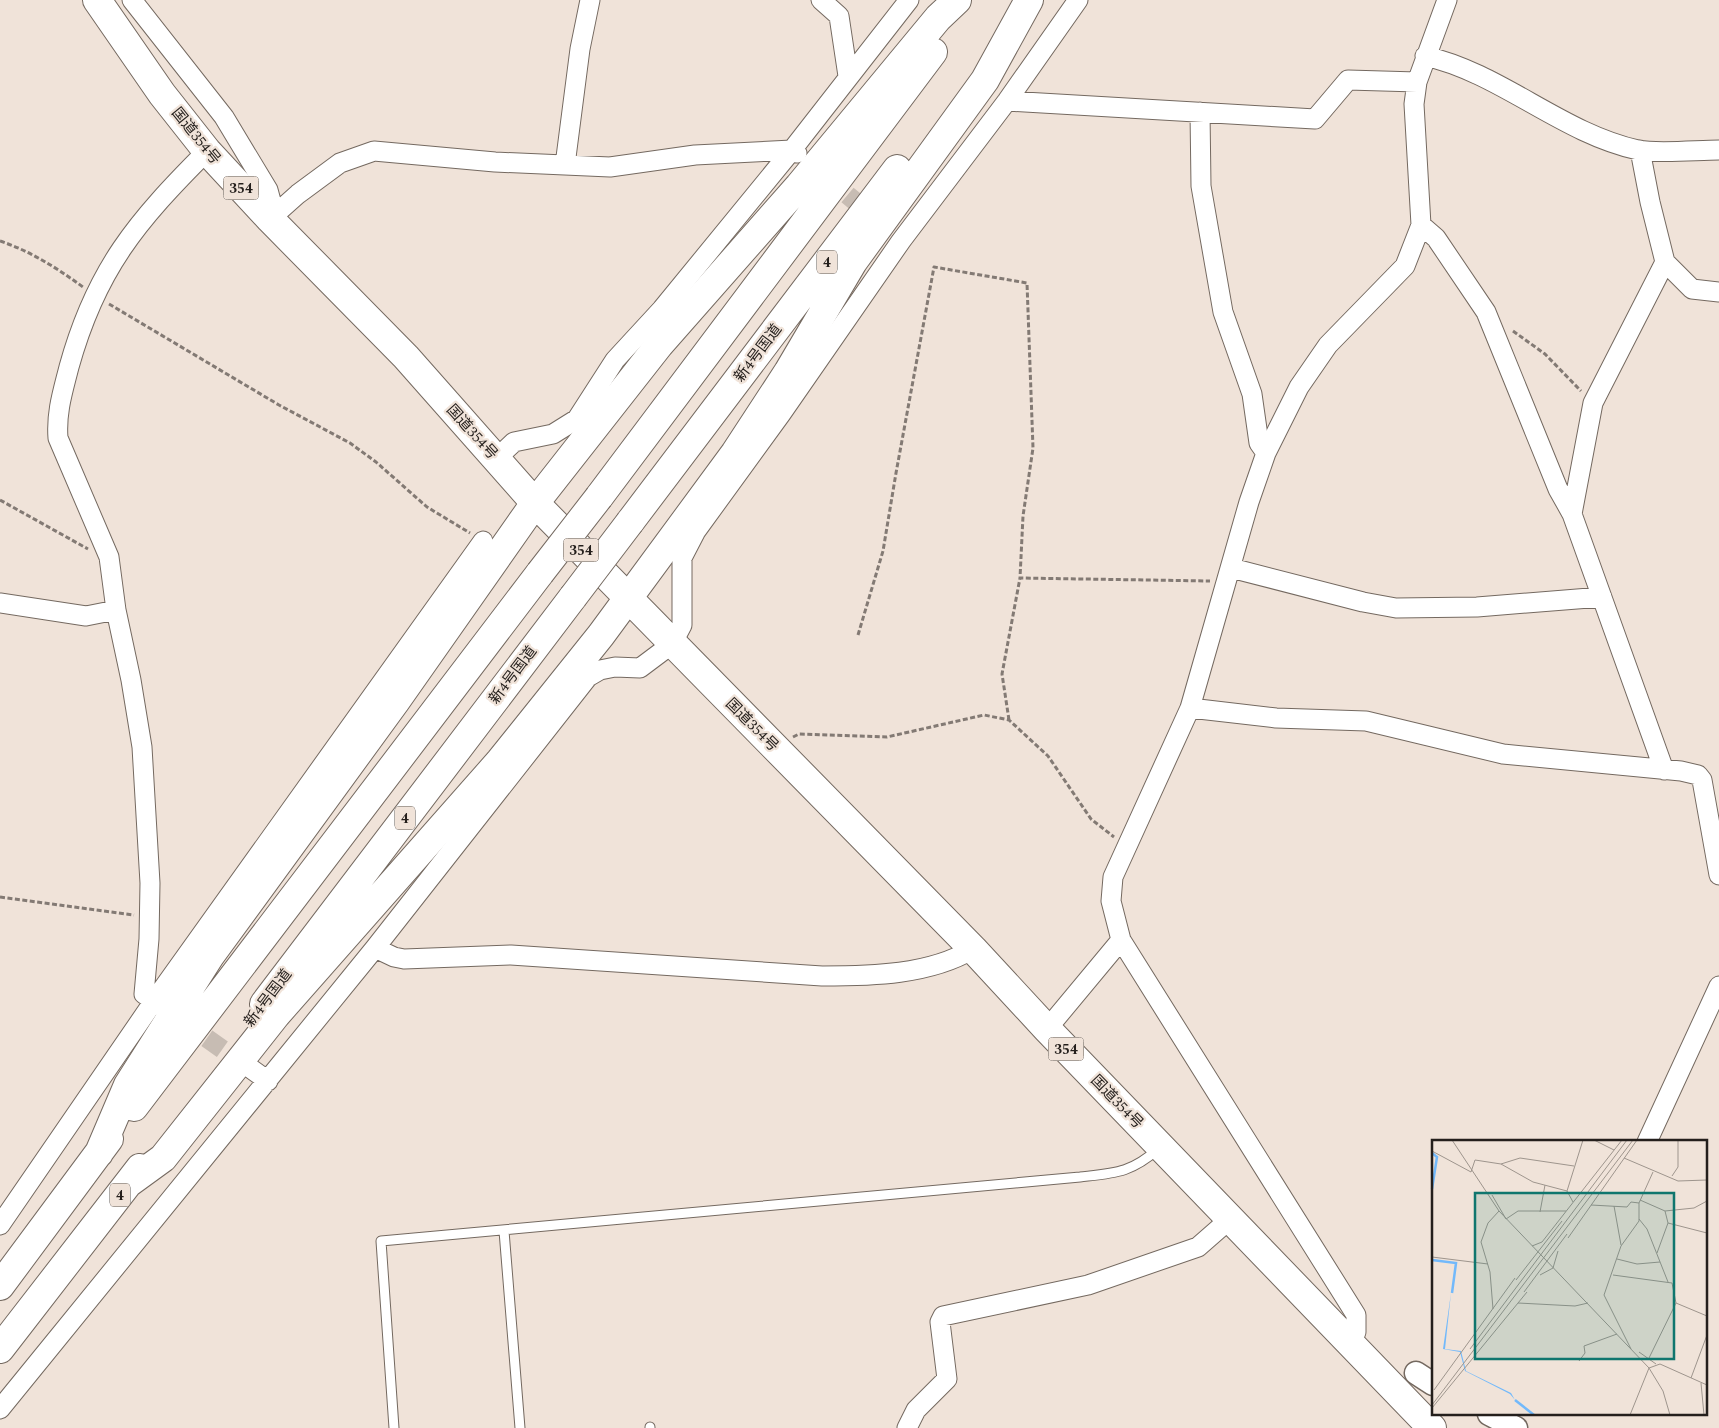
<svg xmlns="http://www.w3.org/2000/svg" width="1719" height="1428" font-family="Spectral,'Noto Sans JP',serif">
<rect width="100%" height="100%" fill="#f0e3d9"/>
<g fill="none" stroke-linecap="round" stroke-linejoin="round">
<path stroke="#c7bcb3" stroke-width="19" stroke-dasharray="19 9" stroke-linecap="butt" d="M826,177L874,217
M184,1022L249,1068"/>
<defs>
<path id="service" d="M504,1231L520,1428
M650,1427V1428
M394,1428L381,1241L1080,1177C1115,1173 1131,1173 1158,1149"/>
<path id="minor" d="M132,0L224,117L268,190L271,201L270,219
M821,0L839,16L848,76
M1425,56C1501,73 1561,133 1638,150C1658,154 1698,150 1719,150
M1007,101L1315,119L1348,80L1417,82
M1200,112L1201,186L1223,312L1252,394L1259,443L1266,453
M565,165L580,49L590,0
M270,219L298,194L340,163L374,151L495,162L610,167L695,155L792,150L797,153
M1421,225L1436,238L1486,312L1558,489L1572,514L1664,770
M1665,262L1692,289L1719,292
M496,459L514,442L553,434L577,419L615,360L662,309L792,150L909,0
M1572,514L1593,403L1665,262L1650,202L1640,150
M1231,568L1363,602L1396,608L1477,607L1602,597
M0,603L86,616L116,610
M1190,708L1276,718L1366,721L1503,754L1681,771L1698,775L1702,780L1719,875
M375,948L394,957L404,959L511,955L822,976C872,976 929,975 973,949
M162,1007L144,994L149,939L150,883L142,747L131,680L116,610L109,557L58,438C56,412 63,391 69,367C96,269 137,221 207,151
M1047,1029L1121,940
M250,1068L268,1081
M1647,1142L1719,986
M0,1225L154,1001L483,541
M1351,1343L1356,1332V1315L1121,940L1111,901L1113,877L1190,708L1249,502L1266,453L1299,387L1328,345L1405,266L1421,225L1414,104L1417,82L1447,0
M0,1409L375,948L588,677L600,670L615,667L640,668L672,644L682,625V558L696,531L781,414L901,241L1007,101L1078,0
M907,1428L916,1410L947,1379L940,1322L943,1316L1088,1285L1198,1247L1230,1219"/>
<path id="tertiary" d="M1416,1373L1433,1384
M1489,1414L1516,1428"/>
<path id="trunk" d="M97,0L162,94L207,151L270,219L406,357L535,503L973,949L1047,1029L1432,1428
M599,497L933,52
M630,522L897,169
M264,1004L573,597
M134,1107L540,573
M99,1153L128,1085L210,956L396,701L535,503L659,345L799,186L938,18L957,0
M130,1182L163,1158L276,1015L500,761L601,635L735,453L788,372L853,262L985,80L1029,0
M0,1286L109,1139
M0,1349L140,1168"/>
</defs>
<use href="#service" stroke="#746960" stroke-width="11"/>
<use href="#minor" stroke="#746960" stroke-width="21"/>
<use href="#tertiary" stroke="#746960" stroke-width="25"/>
<use href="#trunk" stroke="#746960" stroke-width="30"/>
<path stroke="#837a74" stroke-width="3" stroke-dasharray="5 2.5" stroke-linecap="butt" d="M0,241C30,251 57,268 83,287
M109,304L279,405L350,443L376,462L427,507L470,533
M1513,331L1545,354L1581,391
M0,500L88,549
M858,635L883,551L896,473L934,267L1027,283L1033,448L1023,516L1020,578
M1009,720L1002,674L1020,578L1210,581
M793,737L799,734L887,737L984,715L1009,720L1048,756L1091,819L1114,837
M0,897L134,915"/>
<use href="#service" stroke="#fff" stroke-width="9"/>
<use href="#minor" stroke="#fff" stroke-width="19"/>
<use href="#tertiary" stroke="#fff" stroke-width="22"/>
<use href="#trunk" stroke="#fff" stroke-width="28"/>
<defs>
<path id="trunk-bridge" d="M540,573L599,497
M573,597L630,522"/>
</defs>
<use href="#trunk-bridge" stroke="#746960" stroke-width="30" stroke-linecap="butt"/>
<use href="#trunk-bridge" stroke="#fff" stroke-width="28"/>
</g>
<g text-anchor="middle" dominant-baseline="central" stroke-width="4.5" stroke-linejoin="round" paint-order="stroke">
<g fill="#f0e3d9" stroke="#615a55" stroke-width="1">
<rect x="223.5" y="176.5" width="35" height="23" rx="4"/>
<rect x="817" y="250.5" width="20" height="23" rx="4"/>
<rect x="563.5" y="538.5" width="35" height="23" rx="4"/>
<rect x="395" y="806.5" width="20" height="23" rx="4"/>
<rect x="1048.5" y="1037.5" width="35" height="23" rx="4"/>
<rect x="110" y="1183.5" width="20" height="23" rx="4"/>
</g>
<g font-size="14" font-weight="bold" fill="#241f1c">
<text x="241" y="188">354</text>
<text x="827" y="262">4</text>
<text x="581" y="550">354</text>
<text x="405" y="818">4</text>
<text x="1066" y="1049">354</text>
<text x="120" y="1195">4</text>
</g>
<g font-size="15" fill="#241f1c" stroke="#f0e3d9">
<text transform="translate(196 136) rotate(51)">国道354号</text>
<text transform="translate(758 353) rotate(-53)">新4号国道</text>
<text transform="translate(472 432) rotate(48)">国道354号</text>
<text transform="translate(513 675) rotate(-53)">新4号国道</text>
<text transform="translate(752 725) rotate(45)">国道354号</text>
<text transform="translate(268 998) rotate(-53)">新4号国道</text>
<text transform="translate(1117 1102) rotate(46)">国道354号</text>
</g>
</g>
<g transform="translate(1432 1140)">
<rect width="275" height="275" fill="#f0e3d9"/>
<path d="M19,153L13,209L29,211L34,231L79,253L83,260L78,254L33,231L28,212L11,209Z" fill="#72b9fb"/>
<path fill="none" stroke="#72b9fb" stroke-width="2.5" d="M0,13L5,17L0,49M0,120L24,123L20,153M83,260L102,275"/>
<path fill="none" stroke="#9e958d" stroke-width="1" d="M20,0L67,71L217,228L228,224L275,245M162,0L182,10M0,11L39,32L43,20L69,24L101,42L135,51L141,62M192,18L246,41L275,40M69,24L88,18L142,26M240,36L246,27V0M135,51L151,0M60,55L74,79L86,71H134M208,60L233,71L262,68L275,61M159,65L195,67L199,62L207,63M182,66L189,105M108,72L113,45M207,79L215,89L236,142M236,83L275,93M136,98L205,0M100,106L110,102L190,0M225,113L236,83L233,71M0,117L56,124M185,119L205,124L228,122M108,135L121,128L126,111M181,135L240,143L244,163L217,218M84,140L130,81M92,152L135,94M86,163L143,166L156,163M244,163L275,176M61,169L58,132L49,102L56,83L67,71M38,209L195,0M199,209L172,155L189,106L207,81V63L221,32M207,212L224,224M147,221L153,213L152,206L185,194M217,228L231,251L238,275M259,238L275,195M269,243L272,275M2,250L83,138M0,265L201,0M0,268L95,152M198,275L217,228"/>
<path fill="#0f766e" fill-opacity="0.15" stroke="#0f766e" stroke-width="2.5" d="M43,53H242V219H43Z"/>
<rect width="275" height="275" fill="none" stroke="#241f1c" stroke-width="2.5"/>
</g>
</svg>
